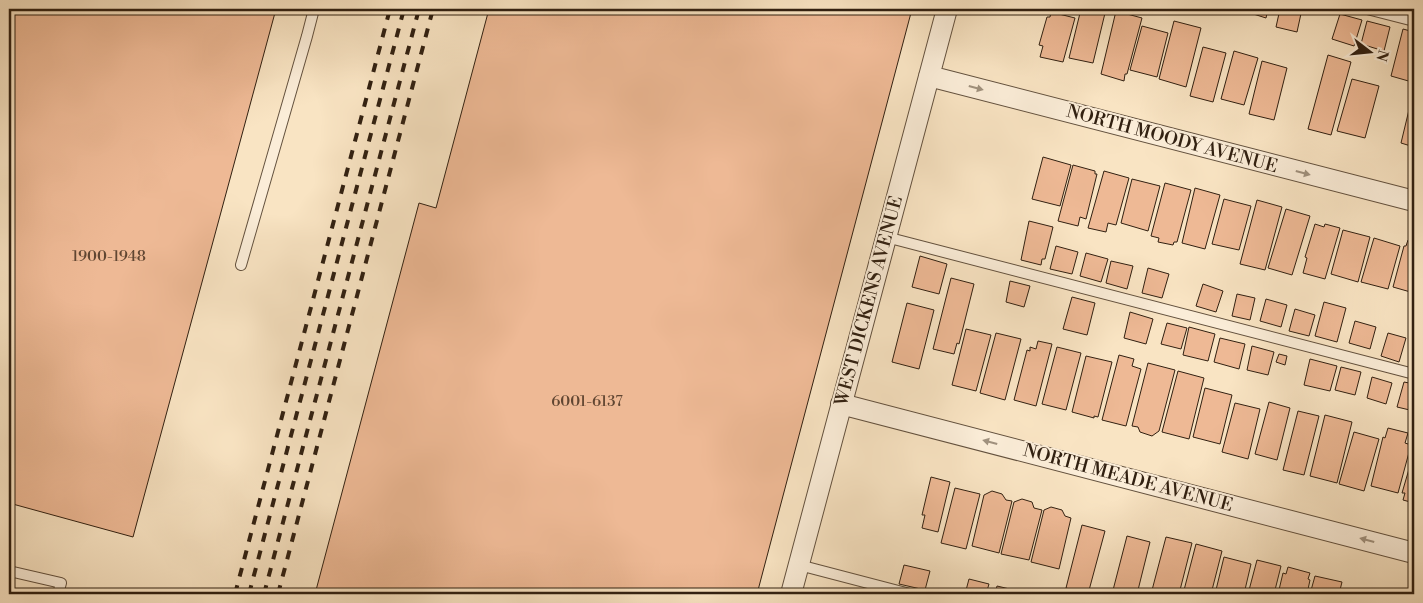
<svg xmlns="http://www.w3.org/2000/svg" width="1423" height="603" font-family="'Libre Bodoni',serif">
<rect width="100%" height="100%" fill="#f9e4c3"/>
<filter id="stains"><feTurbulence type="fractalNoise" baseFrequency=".004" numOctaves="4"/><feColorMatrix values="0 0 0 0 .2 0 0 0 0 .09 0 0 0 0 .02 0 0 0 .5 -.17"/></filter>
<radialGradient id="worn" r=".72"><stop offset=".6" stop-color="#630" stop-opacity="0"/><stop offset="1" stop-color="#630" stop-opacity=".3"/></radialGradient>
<path fill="#eeb995" stroke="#312011" d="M9,9H276L133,537L9,503Z
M489,9H912L757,594H315L419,203L436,208Z
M1081,9H1106L1093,63L1069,58Z
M1245,9H1268L1266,18L1244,11Z
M1280,9H1302L1297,32L1276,27Z
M1116,11L1142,18L1127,74H1125L1124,81L1101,74Z
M1051,12L1075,18L1063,62L1040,57L1043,46L1039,45L1047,17H1050Z
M1340,14L1362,20L1354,46L1332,39Z
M1174,21L1201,28L1186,87L1159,79Z
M1367,21L1390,27L1384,51L1361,44Z
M1142,26L1168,33L1157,77L1130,70Z
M1403,29L1414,32V72L1412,82L1391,76Z
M1203,47L1226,53L1213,102L1190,96Z
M1234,51L1258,58L1244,105L1221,99Z
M1328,55L1351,62L1331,135L1308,129Z
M1262,61L1287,68L1274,120L1249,114Z
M1352,79L1379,86L1365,138L1337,131Z
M1414,89V147L1401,143Z
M1043,157L1071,165L1060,206L1032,199Z
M1073,165L1095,171V174H1097L1086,219L1080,217L1078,226L1058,221Z
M1104,171L1129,178L1116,225L1108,223L1106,232L1088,228Z
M1132,179L1160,186L1148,231L1121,223Z
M1165,183L1191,190L1177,242H1174L1173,245L1158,242L1159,238L1151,236Z
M1195,188L1220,195L1205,249L1182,243Z
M1224,199L1251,206L1239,250L1212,244Z
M1257,200L1282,207L1265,270L1240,264Z
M1286,209L1310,216L1292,275L1268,268Z
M1029,221L1053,227L1045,259H1042L1041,265L1021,260Z
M1315,224L1324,227L1325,224L1340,228L1325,279L1303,273L1307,258L1305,257Z
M1343,230L1370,237L1358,282L1331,274Z
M1374,238L1400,246L1388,289L1361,282Z
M1408,240L1414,242V293L1393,287L1404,246H1406Z
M1056,246L1078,252L1072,274L1050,269Z
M1086,253L1108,259L1101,282L1080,276Z
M920,256L947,264L939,294L912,287Z
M1111,261L1133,266L1127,289L1106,283Z
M1148,268L1169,274L1162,298L1142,293Z
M951,278L974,284L959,344L957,343L954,354L933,349Z
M1010,281L1030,286L1024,307L1006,302Z
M1203,284L1223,291L1216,312L1196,306Z
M1237,294L1255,298L1250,320L1232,316Z
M1072,297L1095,303L1087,335L1063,329Z
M1266,299L1287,305L1281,327L1260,321Z
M1324,302L1346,308L1337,342L1315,336Z
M907,303L934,310L919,369L892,362Z
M1295,309L1315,315L1309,336L1289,331Z
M1130,312L1153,319L1146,344L1124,338Z
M1355,321L1376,327L1370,349L1349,343Z
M1167,323L1187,328L1181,349L1161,344Z
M1189,327L1215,334L1208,361L1183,355Z
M966,329L991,335L976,391L952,385Z
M996,333L1021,339L1005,400L980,393Z
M1388,333L1406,338L1399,362L1381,356Z
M1220,338L1245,344L1239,369L1214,362Z
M1038,341L1052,344L1036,406L1014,400L1027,350L1030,351V347L1036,349Z
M1252,346L1274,352L1268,375L1247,370Z
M1057,347L1081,353L1066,410L1042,404Z
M1279,354L1287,356L1285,365L1276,362Z
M1119,355L1134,359L1132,366L1141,369L1126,426L1102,420Z
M1086,356L1112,362L1098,417L1094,416V418L1072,412Z
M1310,359L1337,366L1330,391L1304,385Z
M1148,363L1175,370L1159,431L1152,436L1140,432L1138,427L1132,426Z
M1341,367L1361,372L1355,395L1335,390Z
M1178,371L1204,378L1189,439L1162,432Z
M1372,377L1392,383L1386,404L1367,398Z
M1404,382L1414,384V411L1397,407Z
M1205,388L1232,395L1220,444L1193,437Z
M1269,402L1290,408L1277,460L1255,454Z
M1235,403L1260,409L1248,459L1222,452Z
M1298,411L1319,416L1304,475L1283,470Z
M1325,415L1352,422L1337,483L1310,476Z
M1388,428L1408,433L1405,443L1411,445L1398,493L1371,486L1383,437L1385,438Z
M1354,432L1379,439L1364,491L1339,484Z
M1414,452V503L1403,500L1405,493H1402Z
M931,477L950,482L938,532L922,528L925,515H922Z
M955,488L980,494L966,549L941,543Z
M992,491L1002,494L1006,500L1012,501L999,553L972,546L984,495Z
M1022,499L1032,502L1034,508L1042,510L1029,560L1001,554L1014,502Z
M1051,507L1062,510L1065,516L1071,518L1059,569L1031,562L1044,510Z
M1082,525L1105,531L1088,594L1066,588Z
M1127,536L1150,542L1137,594H1112Z
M1166,537L1192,543L1179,594H1151Z
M1196,544L1222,551L1211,594H1183Z
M1224,557L1251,564L1244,594H1215Z
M1257,560L1281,566L1274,594H1248Z
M904,565L930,571L925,590L899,584Z
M1288,567L1310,573L1308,579L1310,580L1307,594H1278L1283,573L1286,574Z
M1315,576L1342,582L1339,594H1310Z
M969,579L989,584L986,594H965Z
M997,586L1018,591L1017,594H995Z
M1343,589L1365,594H1342Z"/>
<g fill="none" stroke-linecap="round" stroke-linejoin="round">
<defs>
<path id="lane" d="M1367,9L1414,21
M886,237L1414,374
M241,265L307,36L314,9
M799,565L910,594
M9,571L61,583L58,594"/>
<path id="street" d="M929,76L1414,201
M841,404L1414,553
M791,594L947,9"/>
</defs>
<use href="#lane" stroke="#63513e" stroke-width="12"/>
<use href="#street" stroke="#63513e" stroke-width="22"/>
<use href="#lane" stroke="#fbedd8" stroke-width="10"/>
<use href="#street" stroke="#fbedd8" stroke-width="20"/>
<path stroke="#312011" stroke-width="4" stroke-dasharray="9 9" stroke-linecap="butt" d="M235,594L390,9
M249,594L404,9
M264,594L419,9
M278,594L433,9"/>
</g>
<defs><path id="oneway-solid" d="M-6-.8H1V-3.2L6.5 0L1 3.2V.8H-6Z" transform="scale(1.25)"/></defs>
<g fill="#a0917e">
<use href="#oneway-solid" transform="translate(976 88) rotate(15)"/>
<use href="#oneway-solid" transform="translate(1303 173) rotate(15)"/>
<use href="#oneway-solid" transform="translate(990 442) rotate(-165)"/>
<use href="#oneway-solid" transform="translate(1367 540) rotate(-165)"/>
</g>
<g text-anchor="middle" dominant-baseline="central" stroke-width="4" stroke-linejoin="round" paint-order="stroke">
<g font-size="15" fill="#604632">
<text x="109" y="256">1900-1948</text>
<text x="587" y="401">6001-6137</text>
</g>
<g font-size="18" fill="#312011" stroke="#fbedd8">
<text transform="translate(1172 139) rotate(15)">NORTH MOODY AVENUE</text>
<text transform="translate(869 301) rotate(-75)">WEST DICKENS AVENUE</text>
<text transform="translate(1128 478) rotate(15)">NORTH MEADE AVENUE</text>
</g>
</g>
<rect width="1423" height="603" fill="none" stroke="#f9e4c3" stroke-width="30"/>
<rect x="10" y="10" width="1403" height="583" fill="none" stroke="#312011" stroke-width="2.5"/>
<rect x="15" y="15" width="1393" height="573" fill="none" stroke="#312011"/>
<g transform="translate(1370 52) rotate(106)" stroke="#fbedd8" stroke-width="4" paint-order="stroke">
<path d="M0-4L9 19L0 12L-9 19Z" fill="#312011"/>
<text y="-8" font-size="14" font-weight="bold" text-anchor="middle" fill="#312011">N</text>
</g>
<rect width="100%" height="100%" filter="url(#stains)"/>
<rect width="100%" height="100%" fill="url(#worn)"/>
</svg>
